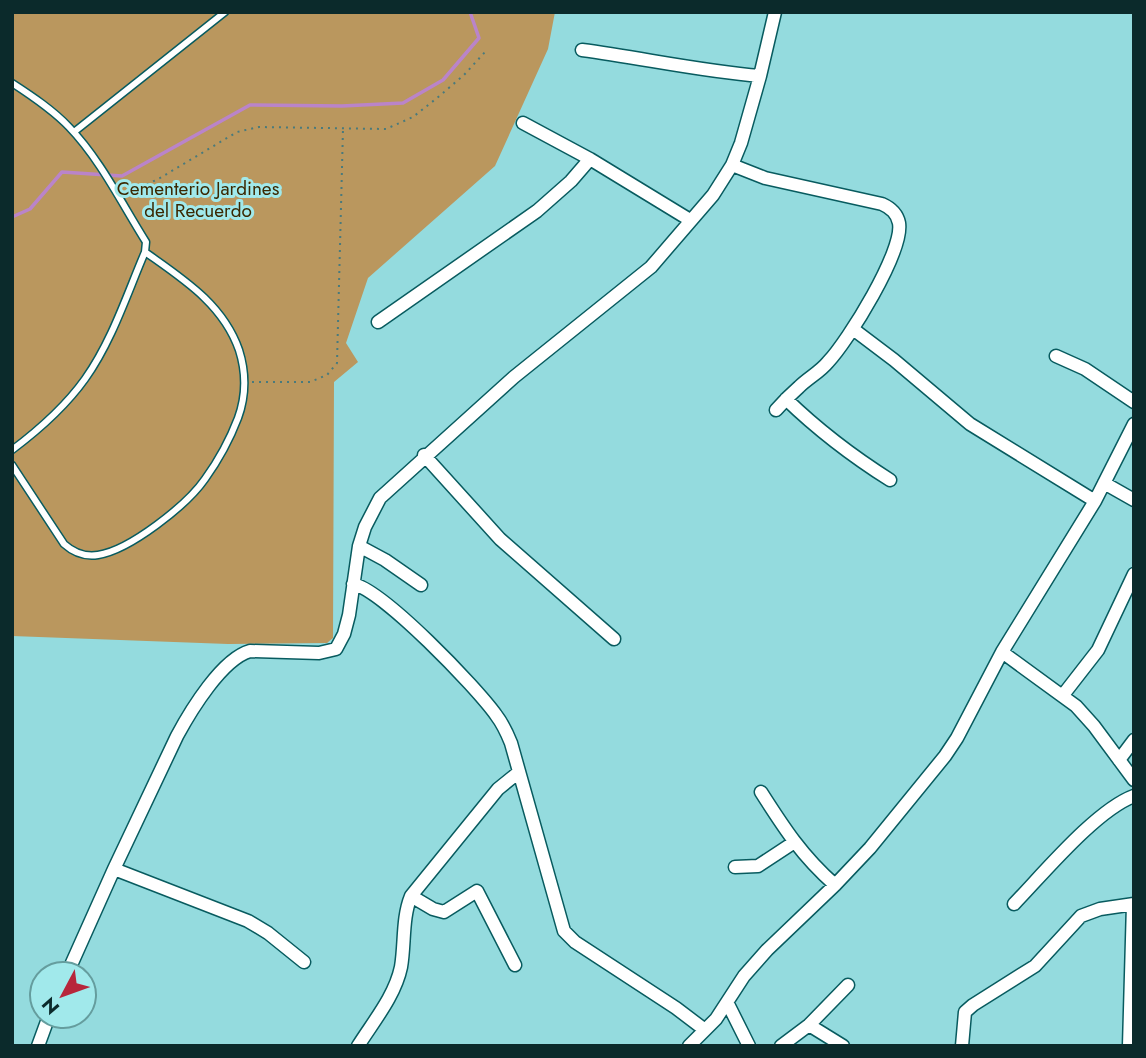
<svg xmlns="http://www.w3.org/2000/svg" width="1146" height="1058" font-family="Jost,sans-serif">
<rect width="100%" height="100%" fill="#94dbde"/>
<path fill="#ba975e" d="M12,12H555L548,49L495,166L368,278L346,343L358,362L334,382L333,638L327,643L228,644L12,636Z"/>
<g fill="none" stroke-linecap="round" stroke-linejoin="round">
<path stroke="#ba84c9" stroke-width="3.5" d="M12,217L30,209L62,172L122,176L250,105L342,106L403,103L443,80L479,38L470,12"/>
<defs>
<path id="service" d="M12,83C32,96 53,110 69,127C100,159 122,204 146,242L145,252C127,294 112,341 85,379C65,407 40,429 12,450
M74,132L225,12
M12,465L64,544C74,553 85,557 98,555C130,550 187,505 205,479C218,461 230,439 238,418C246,396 246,372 239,350C223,304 183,279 145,252"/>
<path id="minor" d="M582,50C642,58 700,71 760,76
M523,123L590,159L690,220
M732,165L765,178L882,204C891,208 897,213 899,223C904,251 848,341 828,362C820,372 808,378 799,387C791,394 783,402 776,410
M378,322L537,211L571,181L590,159
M853,329L894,360L970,424L1095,501
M1056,356L1085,369L1134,402
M786,399C818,430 852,456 890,480
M424,455L500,539L614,639
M1104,483L1134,500
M359,546L385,560L421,585
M353,584C383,590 476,687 496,715C503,724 507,733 511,743L564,931L575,942L676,1008L705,1030
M1002,652L1076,706L1094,726L1134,780
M1063,695L1098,650L1134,574
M1119,760L1134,740
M761,792C784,828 802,856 835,885
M735,867L758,866L793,843
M114,869L248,921L268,933L304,962
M411,896L433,909L444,912L477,891L515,965
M1014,904C1043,874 1096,810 1134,796
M67,974L114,869L177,736C191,710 222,659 250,651L319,653L336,649L344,634L349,615L359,546L365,527L380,498L514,377L651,267L713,195L732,165L741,143L760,76L775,12
M728,1004L749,1046
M809,1025L843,1046
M38,1046L49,1016
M358,1046C373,1022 395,996 401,967C405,944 402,918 411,896L498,789L519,772
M689,1046L716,1019L744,976L767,950L835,885L870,848L945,756L957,738L1002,652L1095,501L1134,424
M781,1046L809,1025L848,985
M962,1046L965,1012L973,1005L1035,966L1081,916L1100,909L1134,904
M1129,1046L1133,904"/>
</defs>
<use href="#service" stroke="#085b5f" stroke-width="9"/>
<use href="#minor" stroke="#085b5f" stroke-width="15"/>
<path stroke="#497a7c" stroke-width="2" stroke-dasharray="2 5" stroke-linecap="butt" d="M128,194L160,178L237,132L259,127L386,129L413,117L437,98L464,75L485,52
M252,382H310L327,375L337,363L343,129"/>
<use href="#service" stroke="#fff" stroke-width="6"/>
<use href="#minor" stroke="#fff" stroke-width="12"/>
</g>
<g text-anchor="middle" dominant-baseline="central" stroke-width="6" stroke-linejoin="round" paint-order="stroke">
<g font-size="19" fill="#3b2802" stroke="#a1e9eb">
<text x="198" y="188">Cementerio Jardines<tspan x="198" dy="22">del Recuerdo</tspan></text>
</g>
</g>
<rect width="1146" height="1058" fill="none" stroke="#0b2a2b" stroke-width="28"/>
<g transform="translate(63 995) rotate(229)"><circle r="33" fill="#a1e9eb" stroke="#659d9e" stroke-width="2"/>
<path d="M0-5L12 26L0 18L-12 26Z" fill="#b7263b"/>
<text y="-10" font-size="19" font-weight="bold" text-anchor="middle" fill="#0b2a2b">N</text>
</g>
</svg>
